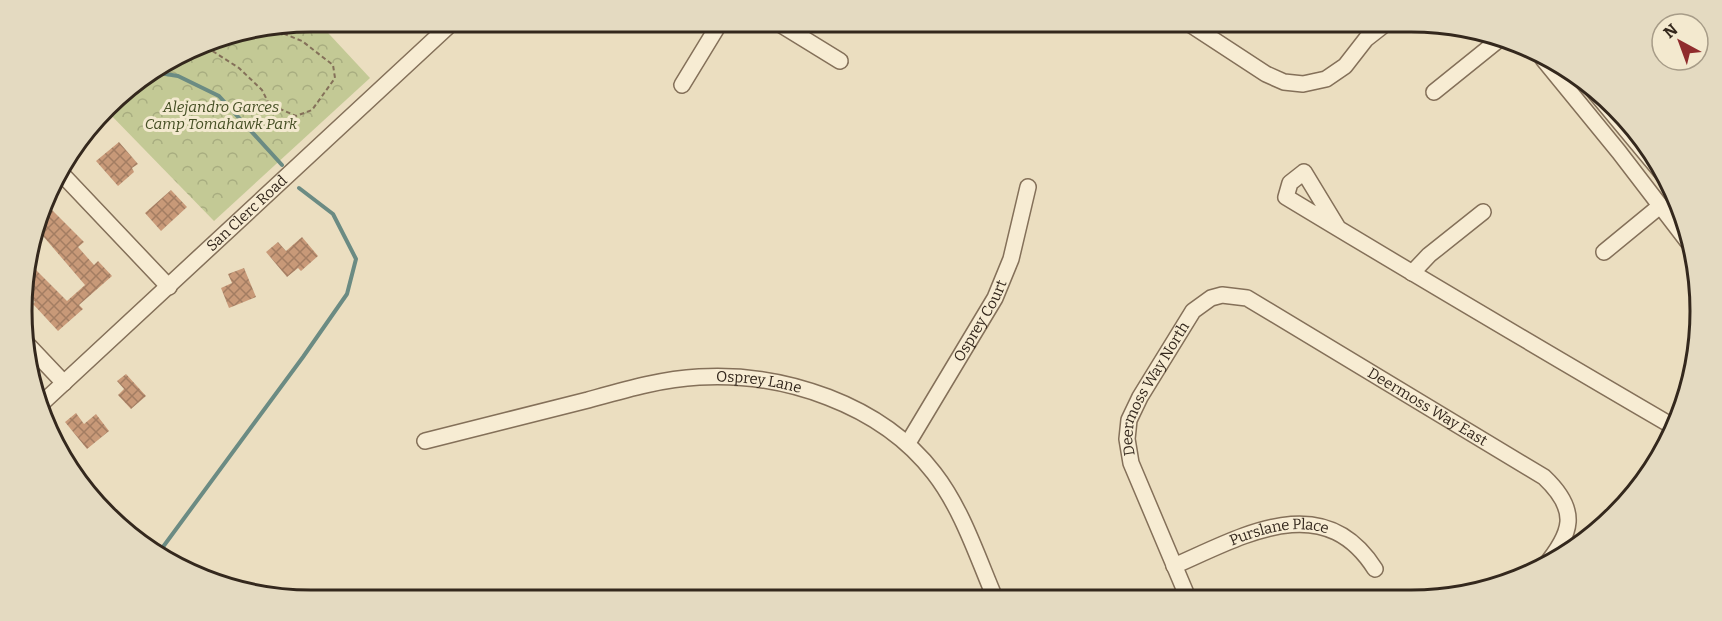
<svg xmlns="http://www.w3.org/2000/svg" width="1722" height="621" font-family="Bitter,serif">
<defs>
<pattern id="park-crowns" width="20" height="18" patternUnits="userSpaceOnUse" patternTransform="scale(1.5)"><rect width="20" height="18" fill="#c3c995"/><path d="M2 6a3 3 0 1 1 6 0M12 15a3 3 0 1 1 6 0" fill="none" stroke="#a8ad80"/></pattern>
<pattern id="building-cross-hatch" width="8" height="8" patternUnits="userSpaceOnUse" patternTransform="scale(1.5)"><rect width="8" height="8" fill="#c89978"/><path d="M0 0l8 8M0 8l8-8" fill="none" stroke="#a37d62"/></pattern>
</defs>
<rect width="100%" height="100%" fill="#ebdec0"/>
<path fill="url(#park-crowns)" d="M311,21H317L370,78L214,221L106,110L119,93L200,43Z"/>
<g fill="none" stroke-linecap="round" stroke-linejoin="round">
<path stroke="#6b8b83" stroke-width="4" d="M153,72L178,76L219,96L282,165
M157,555L303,357L347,294L356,259L333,214L299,188"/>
</g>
<path fill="url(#building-cross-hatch)" d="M119,142L138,164L132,168L134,172L118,186L96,161Z
M171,190L187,207L161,231L145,213Z
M45,203L84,242L78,247L94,265L98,261L112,276L79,305L83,309L58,331L33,304L35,302L25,290L23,273L27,261L67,301L85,285L37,229Z
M302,237L318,256L301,271L298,268L287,277L266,252L278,242L286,251Z
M244,268L256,297L229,308L221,288L232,283L228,274Z
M126,374L146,396L131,409L118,395L124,389L117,381Z
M76,413L84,424L96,414L109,431L87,449L65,422Z"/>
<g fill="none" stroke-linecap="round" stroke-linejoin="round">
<defs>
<g id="minor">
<path d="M775,21L840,61"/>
<path d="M1185,21L1266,74L1284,82L1303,84L1326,79L1345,66L1366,39L1389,21"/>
<path d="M1543,59L1619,152L1688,242"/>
<path d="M1583,78L1667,179"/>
<path d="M682,85L721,21"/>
<path d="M1434,92L1501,38"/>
<path d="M59,171L169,287"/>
<path d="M1338,228L1304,172L1290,183L1286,197C1415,275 1544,351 1674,427"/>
<path d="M1604,252L1660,206"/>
<path d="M1412,273L1429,255L1483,212"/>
<path d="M28,345L64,383"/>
<path id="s1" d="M40,405L454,21"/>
<path id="s2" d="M425,441C479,427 534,414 588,400C624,390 661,379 699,377C783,372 881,404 934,473C962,509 977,556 995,598"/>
<path id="s3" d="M908,443L995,298L1011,259L1028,187"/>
<path id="s4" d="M1174,566C1241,537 1323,487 1375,569"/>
<path id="s5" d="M1188,598L1131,463L1127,439L1129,420L1140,397L1193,311L1211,298L1222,295L1247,298L1544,477C1580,511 1572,533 1544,567"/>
</g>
</defs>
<use href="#minor" stroke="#847059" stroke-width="18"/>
<path stroke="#847059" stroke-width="2" stroke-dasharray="4.5 3" stroke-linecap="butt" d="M200,43L239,68L262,90L269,104L296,116L312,110L335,78L333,65L302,41L282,33L277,28"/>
<use href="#minor" stroke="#f7ecd3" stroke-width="15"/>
</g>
<g text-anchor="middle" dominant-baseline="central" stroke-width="6" stroke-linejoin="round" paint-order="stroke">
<g font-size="15" font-style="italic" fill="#454f24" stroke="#f3e9cf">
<text x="221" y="107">Alejandro Garces<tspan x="221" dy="17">Camp Tomahawk Park</tspan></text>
</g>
<g font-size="15" fill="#34281d" stroke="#f3e9cf">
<text stroke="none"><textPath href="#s1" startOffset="282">San Clerc Road</textPath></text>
<text stroke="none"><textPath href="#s3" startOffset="142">Osprey Court</textPath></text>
<text stroke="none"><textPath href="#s2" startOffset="342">Osprey Lane</textPath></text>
<text stroke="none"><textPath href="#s5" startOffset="228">Deermoss Way North</textPath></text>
<text stroke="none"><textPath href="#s5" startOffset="586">Deermoss Way East</textPath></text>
<text stroke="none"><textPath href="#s4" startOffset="112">Purslane Place</textPath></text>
</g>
</g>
<path d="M0 0H1722V621H0ZM311 32H1411A279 279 0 0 1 1690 311V311A279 279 0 0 1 1411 590H311A279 279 0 0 1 32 311V311A279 279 0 0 1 311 32Z" fill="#e4dac1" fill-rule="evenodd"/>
<path fill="none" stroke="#34281d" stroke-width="3" d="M311 32H1411A279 279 0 0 1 1690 311V311A279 279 0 0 1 1411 590H311A279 279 0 0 1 32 311V311A279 279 0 0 1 311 32Z"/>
<g transform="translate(1680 42) rotate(319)"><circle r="28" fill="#f3e9cf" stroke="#a79c88" stroke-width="1.5"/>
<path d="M0-4.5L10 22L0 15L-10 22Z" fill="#902c2d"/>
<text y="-9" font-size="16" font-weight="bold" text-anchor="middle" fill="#34281d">N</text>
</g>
</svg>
